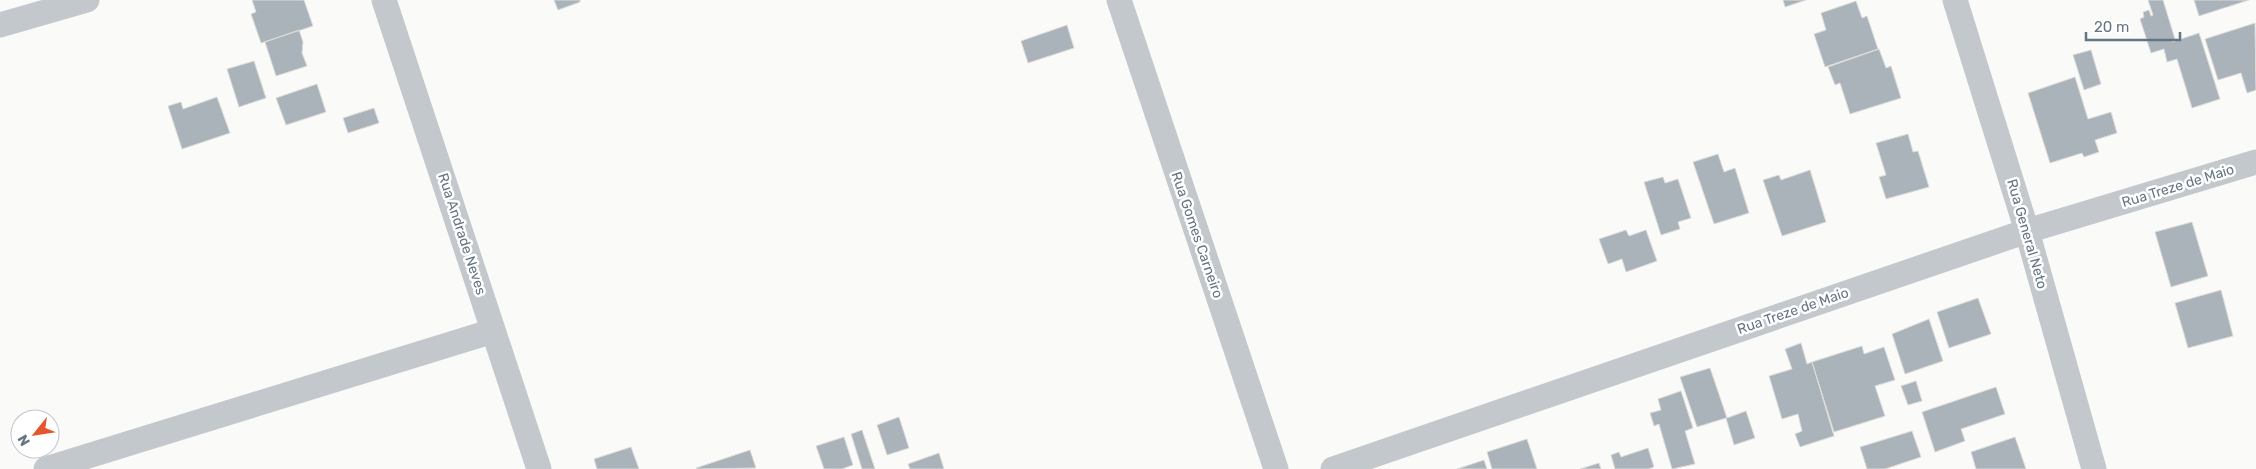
<svg xmlns="http://www.w3.org/2000/svg" width="2256" height="469" font-family="Rubik,sans-serif">
<rect width="100%" height="100%" fill="#fafaf8"/>
<path fill="#aab3b9" stroke="#dcdcda" d="M252,0H304L313,26L261,43L251,14L256,12Z
M554,0H580V2L558,10Z
M1783,0H1806L1785,7Z
M2148,0H2163L2175,39L2172,42L2199,33L2220,99L2192,108L2177,59L2167,62L2164,49L2151,53L2140,19L2144,17L2143,12L2149,10L2151,16L2153,15Z
M2194,0H2249L2199,16Z
M1856,1L1862,18L1867,16L1878,49L1825,67L1814,34L1826,30L1821,13Z
M2255,23L2256,90L2247,93L2241,73L2218,80L2205,39Z
M1067,25L1074,48L1028,63L1021,41Z
M299,30L303,42L302,53L307,66L276,76L265,42Z
M1879,49L1886,68L1891,66L1901,98L1850,114L1840,83L1835,85L1828,67Z
M2091,50L2101,84L2084,90L2073,55Z
M254,61L266,98L239,107L227,69Z
M2075,77L2088,119L2111,112L2117,133L2095,140L2099,152L2084,157L2082,153L2050,163L2028,93Z
M317,84L326,112L286,125L276,98Z
M217,97L230,133L182,149L168,106L181,102L183,109Z
M374,108L379,123L348,133L343,118Z
M1908,134L1913,152L1918,151L1929,187L1886,199L1879,177L1886,175L1876,143Z
M1718,154L1724,172L1735,168L1749,213L1714,224L1693,162Z
M1810,170L1826,222L1782,236L1763,180L1779,175L1781,180Z
M1663,177L1665,183L1678,179L1691,218L1678,222L1680,229L1661,235L1644,182Z
M2192,222L2208,276L2171,287L2155,232Z
M1626,230L1629,236L1646,230L1657,261L1626,272L1622,259L1608,264L1599,239Z
M2221,290L2233,336L2188,348L2175,303Z
M1978,298L1991,334L1949,348L1937,312Z
M1929,319L1943,361L1905,374L1892,334Z
M1801,343L1807,364L1812,362L1834,436L1800,447L1795,434L1802,431L1798,414L1782,419L1769,376L1792,369L1785,349Z
M1862,346L1864,354L1884,347L1895,380L1875,386L1885,416L1834,432L1812,362Z
M1710,368L1727,418L1746,411L1755,438L1734,445L1726,418L1697,427L1680,377Z
M1916,381L1922,401L1908,405L1901,386Z
M1996,387L2005,414L1961,429L1965,441L1935,452L1922,412Z
M1681,391L1693,428L1685,431L1695,464L1672,469L1659,424L1654,426L1650,413L1661,410L1658,399Z
M899,417L909,448L887,455L877,425Z
M862,430L875,469H862L851,434Z
M1912,431L1921,457L1885,469H1867L1860,447Z
M844,437L853,465L842,469H824L816,446Z
M2015,437L2026,469H1976L1971,452Z
M1527,439L1537,469H1492L1487,452Z
M631,447L639,469H597L594,459Z
M1648,448L1654,467L1648,469H1615L1611,455L1619,452L1621,457Z
M750,450L756,468L697,469L696,468Z
M939,453L944,469H910L908,464Z
M1484,460L1487,469H1457Z
M1599,463L1601,469H1580Z"/>
<g fill="none" stroke-linecap="round" stroke-linejoin="round">
<path stroke="#c3c8cc" stroke-width="25" d="M384,0L539,469
M1119,0L1276,469
M1955,0L2027,231L2094,469
M0,25L87,0
M46,469L493,331
M1333,469L2027,231L2256,162"/>
</g>
<g text-anchor="middle" dominant-baseline="central" stroke-width="5" stroke-linejoin="round" paint-order="stroke">
<g font-size="14" fill="#657683" stroke="#fff">
<text transform="translate(2178 186) rotate(-17)">Rua Treze de Maio</text>
<text transform="translate(462 234) rotate(72)">Rua Andrade Neves</text>
<text transform="translate(2027 234) rotate(74)">Rua General Neto</text>
<text transform="translate(1197 235) rotate(71)">Rua Gomes Carneiro</text>
<text transform="translate(1793 311) rotate(-19)">Rua Treze de Maio</text>
</g>
</g>
<g transform="translate(35 434) rotate(240)"><circle r="24" fill="#ffffff" stroke="#c1c8cd"/>
<path d="M0-4L9 19L0 12L-9 19Z" fill="#e4572e"/>
<text y="-8" font-size="14" font-weight="bold" text-anchor="middle" fill="#657683">N</text>
</g>
<path d="M2086 32v8h94v-8" fill="none" stroke="#657683" stroke-width="2.5"/>
<text x="2094" y="32" font-size="15" fill="#657683" stroke="#ffffff" stroke-width="4" paint-order="stroke">20 m</text>
</svg>
